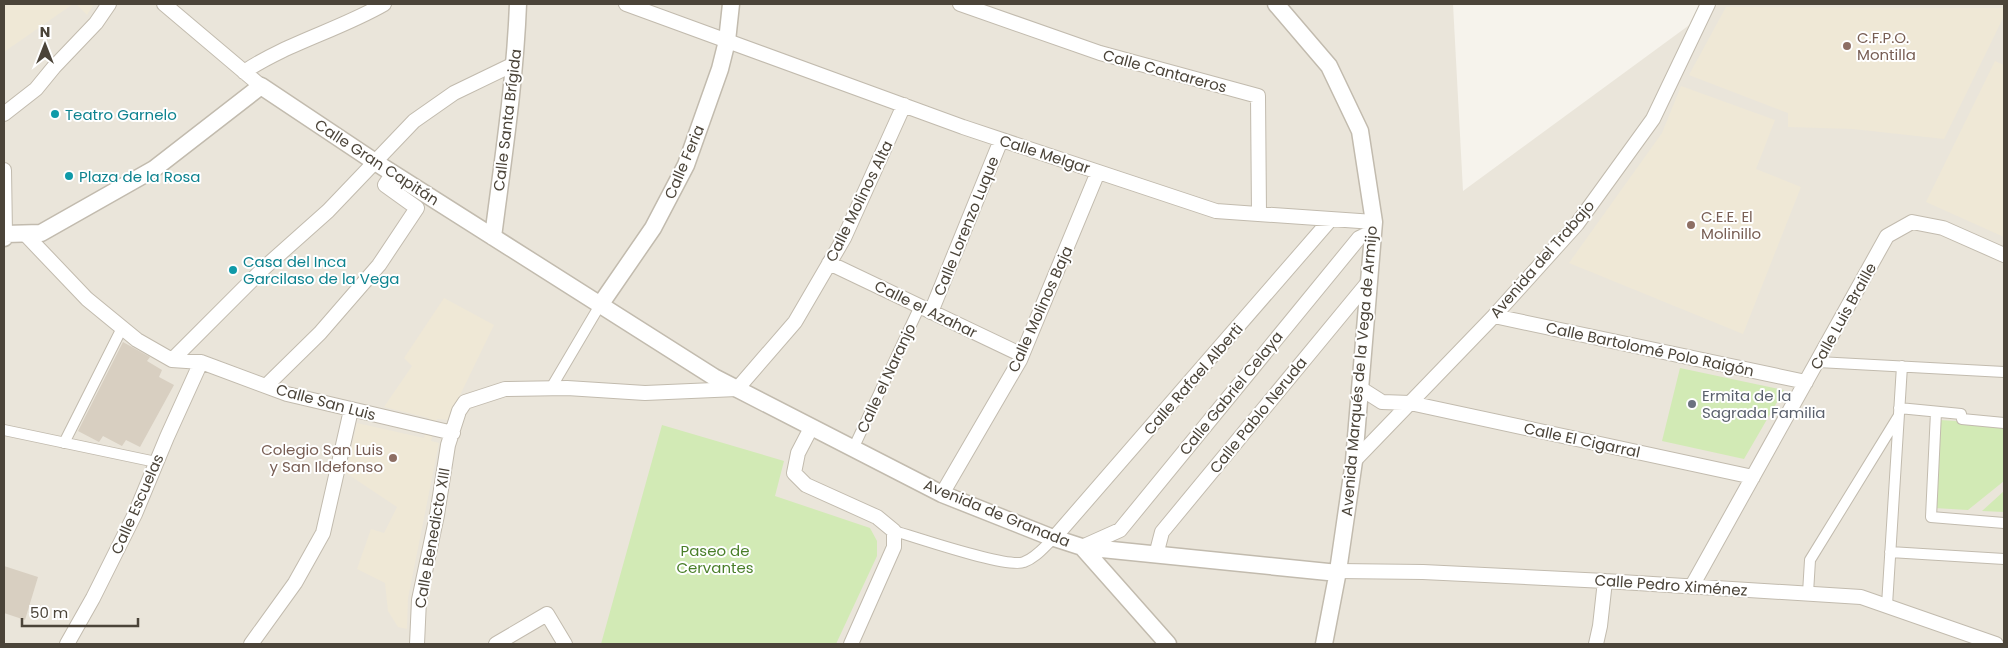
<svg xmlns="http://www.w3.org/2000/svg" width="2008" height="648" font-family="Poppins,sans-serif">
<rect width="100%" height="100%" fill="#f6f3ec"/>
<path fill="#eae5da" d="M4,4H1453L1463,191L1718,4H2004V644H4Z"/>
<path fill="#efe8d6" d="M4,4H73L4,52Z
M76,4H94L87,15Z
M1726,7L2004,8V16L1944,139L1853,129L1788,127V113L1689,75Z
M1995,61L2004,65V237L1926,202Z
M1681,86L1775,120L1756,169L1801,187L1743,334L1569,263L1662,133Z
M444,298L494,325L448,420L437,419L431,441L439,443L408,598L407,629L398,627L388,611L385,583L357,569L371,529L384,533L397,507L346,473L357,423L424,438L429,418L384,407L412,366L404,358Z"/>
<path fill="#d2eab5" d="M1680,368L1784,390L1744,459L1662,441Z
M1940,420L2004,424V481L1968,510L1934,508Z
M662,425L784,461L775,496L870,528L877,541V556L836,644H601Z
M2004,491V512L1982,511Z"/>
<path fill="#d8cfc1" d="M123,342L150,357L147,361L162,370L159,377L174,385L140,447L126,440L122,446L103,436L99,442L78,431Z
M4,566L38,577L25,620L4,613Z"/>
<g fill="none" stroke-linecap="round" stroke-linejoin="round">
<defs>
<path id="pedestrian" d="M1818,362L2004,372
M551,388L600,305
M1899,408L1961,414L1962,419L2004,423
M1936,412L1931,517L2004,523
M4,430L156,462
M64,443L122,328
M853,449L920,306
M894,531C916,537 1007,569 1024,562C1036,558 1045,546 1054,538
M1890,552L2004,559
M1808,593L1810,560L1898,417
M1887,605L1902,366"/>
<path id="minor" d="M164,4L261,86
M626,4L963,127L1216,211L1374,222
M960,4L1100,53L1258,96L1259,214
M244,72C287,43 339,30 384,4
M4,114L36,89L54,67L96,23L109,4
M4,170L5,234
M25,234L87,299L137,340L172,360L201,362L287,394L453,433
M829,263L1022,355
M931,312L1001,140
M1494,316L1806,382
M172,360L264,268L328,211L414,121L454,93L514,64
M266,386L320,333L379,265L417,208L385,185L393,173
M1360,388L1382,402L1410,403L1753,477
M811,428L798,453L794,473L806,485L877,517L894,531V547L851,644
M1354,461L1494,316L1577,224L1653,119L1708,4
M942,494L1020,360L1098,172
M1054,538L1331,219
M1082,547L1120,530L1359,238L1374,231
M1156,555L1162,532L1370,280
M1338,571L1423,572L1605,581L1861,597L1996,644
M1692,586L1887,236L1912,222L1943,228L2004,255
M67,644L93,598L135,514L167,437L201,362
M251,644L295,583L323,533L351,410
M417,644L419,600L437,515L448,445L459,411L465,402L505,389L567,388L645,393L737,389L795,322L844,238L904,105
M496,644L547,614L565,644
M1596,644L1600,626L1605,581"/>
<path id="tertiary" d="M1276,4L1329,66L1360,131L1374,222L1354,461L1338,571L1324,644
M493,237C503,159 515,82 518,4
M4,238L5,234L41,233L154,169L261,86L375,162L714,377L942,494L1048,536L1082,547L1338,573
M600,305L653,228L686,165L720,69L727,41L731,4
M1082,547L1168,644"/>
</defs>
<use href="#pedestrian" stroke="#c2bbae" stroke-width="12"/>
<use href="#minor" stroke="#c2bbae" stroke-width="16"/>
<use href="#tertiary" stroke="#c2bbae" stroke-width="19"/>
<use href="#pedestrian" stroke="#fff" stroke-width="10"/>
<use href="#minor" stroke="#fff" stroke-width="14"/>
<use href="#tertiary" stroke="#fff" stroke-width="16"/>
</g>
<g fill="#8d6e63" stroke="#fff" stroke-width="2">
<circle cx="1847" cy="46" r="5"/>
<circle cx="1691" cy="225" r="5"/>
<circle cx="393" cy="458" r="5"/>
</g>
<g fill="#0f9aa8" stroke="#fff" stroke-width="2">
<circle cx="55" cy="114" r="5"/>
<circle cx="69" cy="176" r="5"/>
<circle cx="233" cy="270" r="5"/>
</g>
<circle fill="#6b7280" stroke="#fff" stroke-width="2" cx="1692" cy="404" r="5"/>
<g text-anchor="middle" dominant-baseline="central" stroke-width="4" stroke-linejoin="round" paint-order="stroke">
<g font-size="15" fill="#785e54" stroke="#fff" text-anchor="start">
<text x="1857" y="37">C.F.P.O.<tspan x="1857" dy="17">Montilla</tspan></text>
<text x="1701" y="216">C.E.E. El<tspan x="1701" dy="17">Molinillo</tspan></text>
<text x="383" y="449" text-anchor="end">Colegio San Luis<tspan x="383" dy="17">y San Ildefonso</tspan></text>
</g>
<g font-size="15" fill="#4b4439" stroke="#fff">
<text transform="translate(1165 71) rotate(15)">Calle Cantareros</text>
<text transform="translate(507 120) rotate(-83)">Calle Santa Brígida</text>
<text transform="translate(1045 154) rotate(18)">Calle Melgar</text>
<text transform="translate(377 162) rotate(33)">Calle Gran Capitán</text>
<text transform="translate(684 162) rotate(-67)">Calle Feria</text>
<text transform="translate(859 201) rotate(-64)">Calle Molinos Alta</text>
<text transform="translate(966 226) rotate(-68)">Calle Lorenzo Luque</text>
<text transform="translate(1542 259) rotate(-49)">Avenida del Trabajo</text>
<text transform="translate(926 309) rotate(26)">Calle el Azahar</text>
<text transform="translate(1040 309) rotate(-66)">Calle Molinos Baja</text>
<text transform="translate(1843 316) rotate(-61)">Calle Luis Braille</text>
<text transform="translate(1650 349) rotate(12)">Calle Bartolomé Polo Raigón</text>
<text transform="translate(1359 371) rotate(-85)">Avenida Marqués de la Vega de Armijo</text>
<text transform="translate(886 378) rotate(-65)">Calle el Naranjo</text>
<text transform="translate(1193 379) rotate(-49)">Calle Rafael Alberti</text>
<text transform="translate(1231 393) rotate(-51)">Calle Gabriel Celaya</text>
<text transform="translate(326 402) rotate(15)">Calle San Luis</text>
<text transform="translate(1258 415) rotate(-51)">Calle Pablo Neruda</text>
<text transform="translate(1582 440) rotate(12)">Calle El Cigarral</text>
<text transform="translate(137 504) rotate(-66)">Calle Escuelas</text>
<text transform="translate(997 513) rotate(22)">Avenida de Granada</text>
<text transform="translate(432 538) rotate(-80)">Calle Benedicto XIII</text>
<text transform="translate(1671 585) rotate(4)">Calle Pedro Ximénez</text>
</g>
<g font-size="15" fill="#0d838f" stroke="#fff" text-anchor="start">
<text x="65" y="114">Teatro Garnelo</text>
<text x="79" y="176">Plaza de la Rosa</text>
<text x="243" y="261">Casa del Inca<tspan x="243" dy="17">Garcilaso de la Vega</tspan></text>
</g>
<g font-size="15" fill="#5b616d" stroke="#fff" text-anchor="start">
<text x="1702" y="395">Ermita de la<tspan x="1702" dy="17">Sagrada Familia</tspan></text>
</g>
<g font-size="15" fill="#4a7f2a" stroke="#fff">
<text x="715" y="550">Paseo de<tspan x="715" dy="17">Cervantes</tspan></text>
</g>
</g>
<rect width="2008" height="648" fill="none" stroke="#4b4439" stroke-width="10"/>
<g transform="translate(45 45)" stroke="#ffffff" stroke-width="4" paint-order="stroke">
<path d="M0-4L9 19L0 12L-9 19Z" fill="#4b4439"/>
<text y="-8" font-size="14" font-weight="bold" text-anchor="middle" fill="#4b4439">N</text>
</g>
<path d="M22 618v8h116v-8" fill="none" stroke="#4b4439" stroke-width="2.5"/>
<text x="30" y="618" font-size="15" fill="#4b4439" stroke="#ffffff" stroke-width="4" paint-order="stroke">50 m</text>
</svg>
